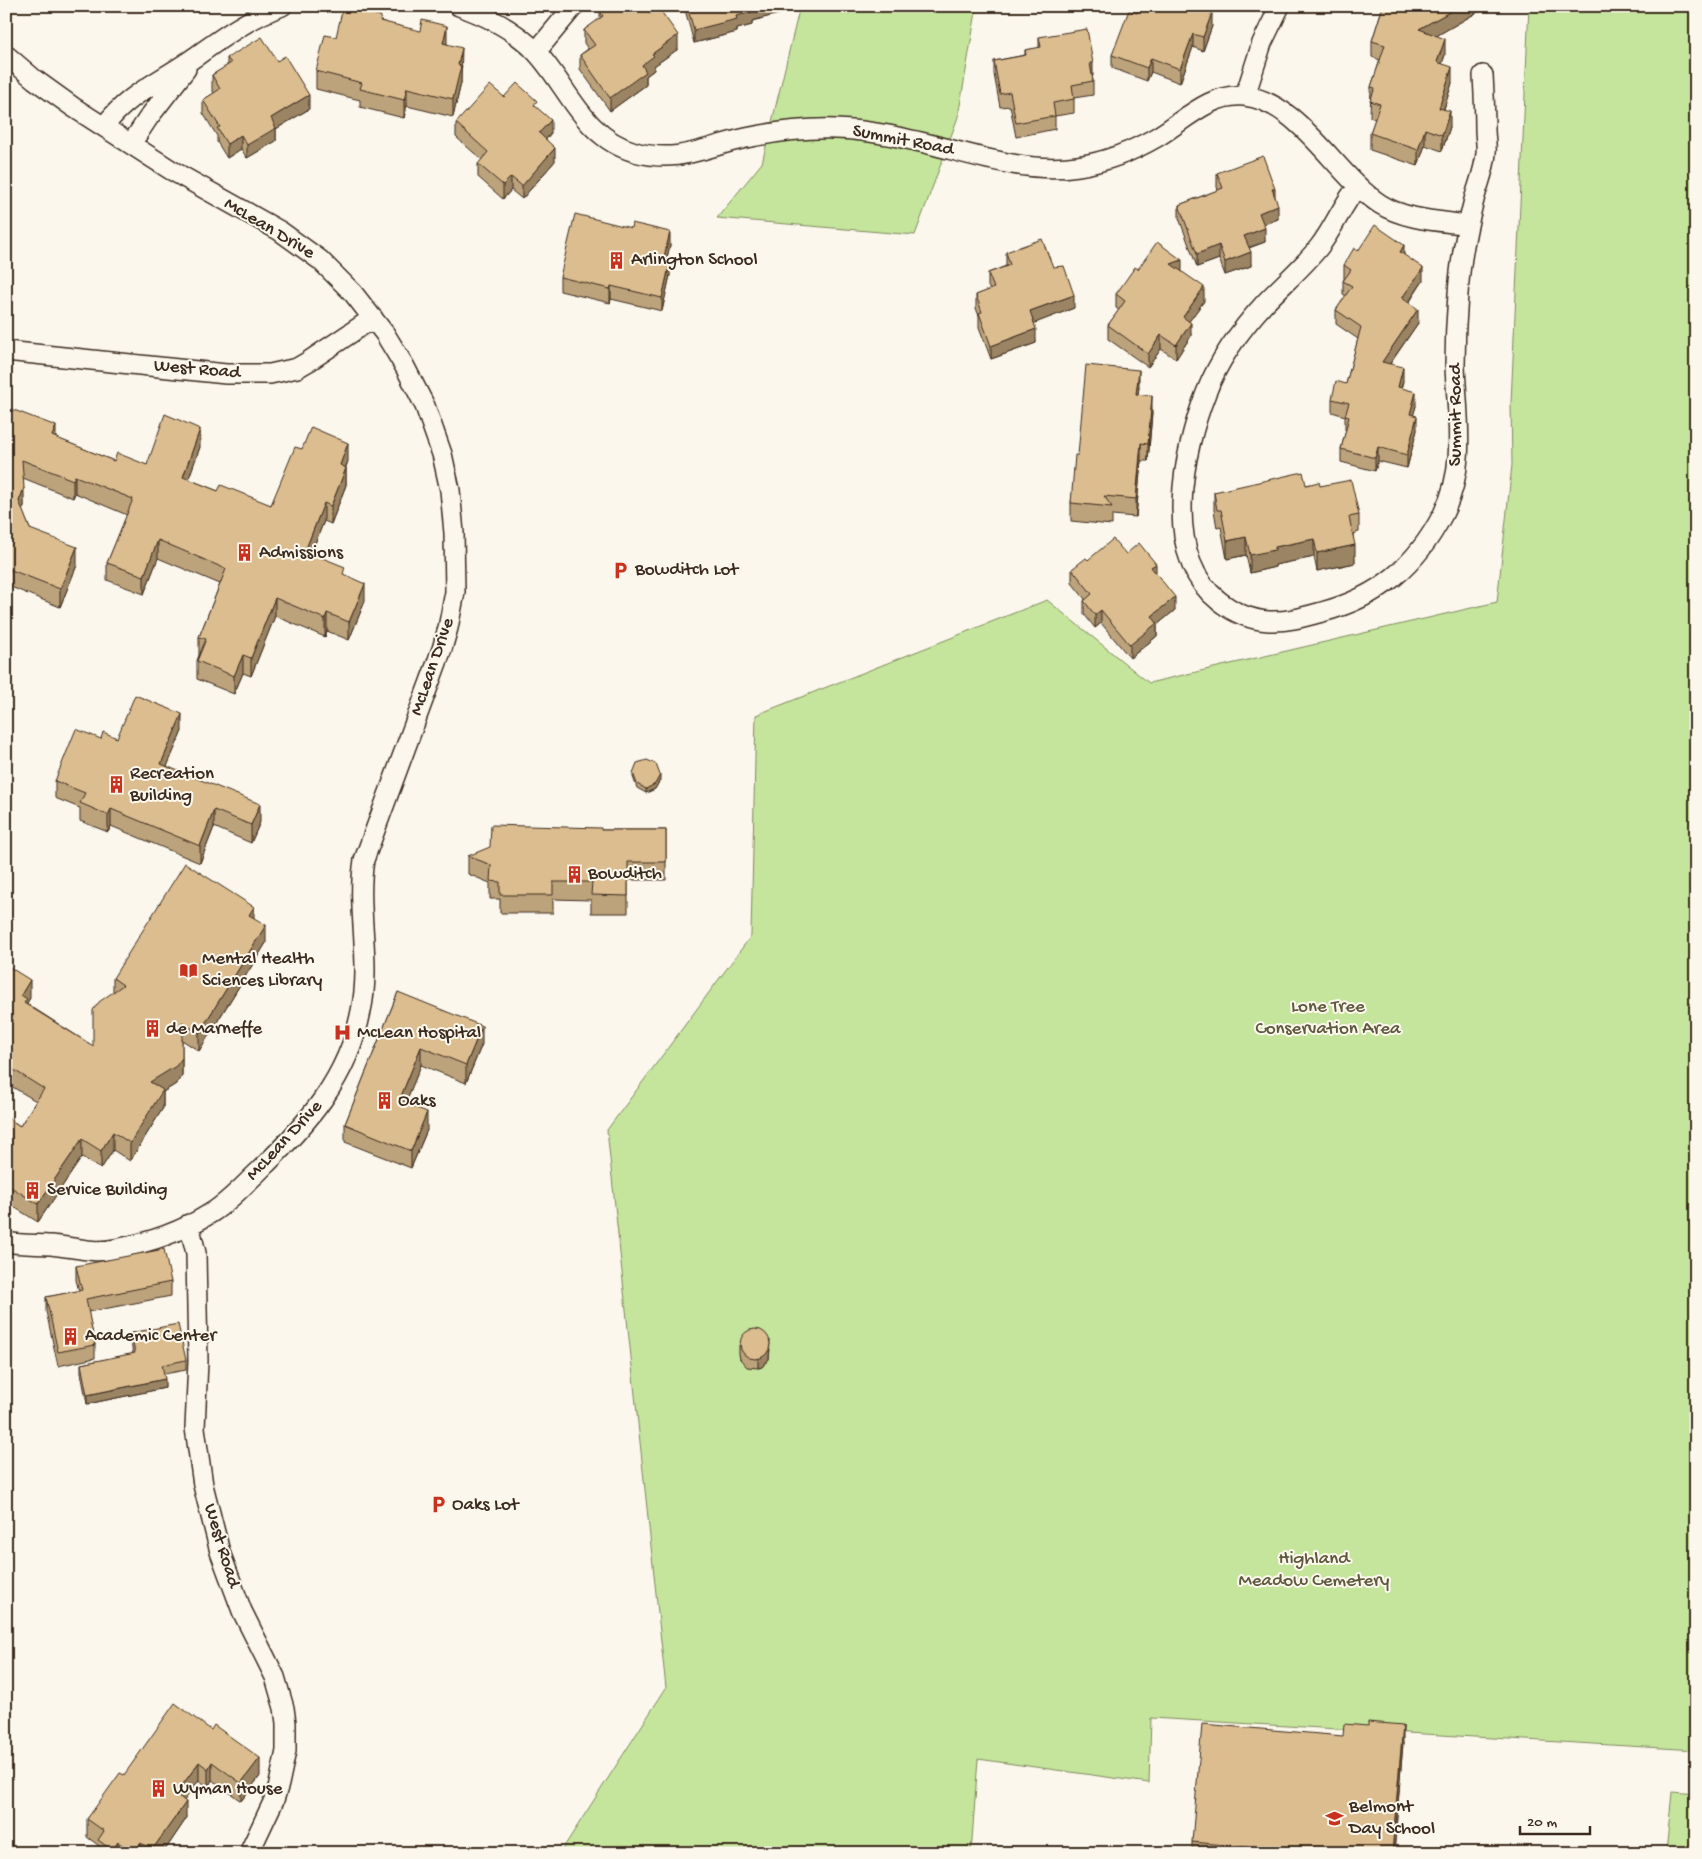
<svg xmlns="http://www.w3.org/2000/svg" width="1702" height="1859" font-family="'Gochi Hand',sans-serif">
<rect width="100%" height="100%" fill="#fbf7ec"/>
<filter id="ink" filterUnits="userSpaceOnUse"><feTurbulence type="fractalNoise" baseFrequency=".02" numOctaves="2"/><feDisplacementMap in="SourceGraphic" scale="10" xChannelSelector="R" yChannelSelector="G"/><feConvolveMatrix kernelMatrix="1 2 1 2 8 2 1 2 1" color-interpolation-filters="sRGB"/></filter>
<g filter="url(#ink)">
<path fill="#c5e59d" stroke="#80885e" d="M800,6H977L958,117L915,235L717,218L762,163Z
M1529,6H1696V1750L1151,1718L1149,1783L978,1759L971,1853H560L666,1688L607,1130L751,936L756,715L1047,600L1149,683L1497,602L1512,465L1511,403Z
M1672,1792L1696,1794V1853H1666Z"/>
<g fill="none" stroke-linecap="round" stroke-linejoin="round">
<defs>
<path id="street" d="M459,6C487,16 517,31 537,53C569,88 584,138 635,152C679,164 704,147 746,138C775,132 806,128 836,129C871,130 904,138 937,146C983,158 1031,173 1078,166C1105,162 1133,151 1157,137C1184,121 1210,93 1244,96C1299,101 1336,176 1380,204C1405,220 1440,221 1468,225
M536,52L574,6
M6,55L34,79L73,107L171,170L280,231L320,260L353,293L385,334L405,367L425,406L442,454L450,490L454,533L455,592L448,628L442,649L364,860C356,910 372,961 361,1011C348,1079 307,1124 259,1171C244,1185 229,1202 211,1213C183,1231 148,1243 115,1249C94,1254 73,1247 51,1245C36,1244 21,1245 6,1242
M1245,96L1262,43L1280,6
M104,127C127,94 163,80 195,57C223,37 249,18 282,6
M131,144L149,117L186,69
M1358,186C1342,205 1334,228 1319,247C1303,267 1283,284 1265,303C1240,330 1219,359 1206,393C1183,451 1161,556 1219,601C1233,612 1251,620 1269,621C1287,622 1304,617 1322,612C1379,597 1416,566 1443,514C1467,467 1457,416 1455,366C1455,342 1456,318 1458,294C1460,262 1466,231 1474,200C1478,185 1485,169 1486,153C1487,146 1485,137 1485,129C1485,111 1484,93 1483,75
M6,351L226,374H270L297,368L309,361L373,318
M189,1224L196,1253L198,1361L195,1428L203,1485L220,1552L242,1611L275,1677L284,1708L286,1723V1751L279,1784L274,1800L249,1853"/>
</defs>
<use href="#street" stroke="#3b2a1e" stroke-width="22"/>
<use href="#street" stroke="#fbf7ec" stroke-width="19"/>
</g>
<path fill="#bda37b" stroke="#3b2a1e" d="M684,6H782V13L752,21V25L737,29V32L694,43Z
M1383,6H1483V9L1436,36L1445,55L1442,63L1452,83L1444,109L1450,127L1442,151L1425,145L1418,166L1370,150V133L1375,119L1370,117L1371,87L1380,60L1372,57V41Z
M1200,9L1212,26L1203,51L1193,47L1180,83L1151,72L1147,81L1112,68V55L1137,13Z
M600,11L650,14L678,49L654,66V70L646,76V85L610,111L580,69V55L588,49L584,43V30L600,19Z
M381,21L447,44L462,66L461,70V83L453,117L407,106L404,118L360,107V100L316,89V71L336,37Z
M1039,37L1093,76H1092L1093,81V95L1074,98V113L1055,116V129L1016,137L1010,106L1000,107L994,74V61L1025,55V50L1039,48Z
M227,58L277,61L309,109L276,129V141L247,158L241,149L227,158L217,142V136L203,113V100L214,93L212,89V75L227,66Z
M504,97L537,108L551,133L546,139L555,161L522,199L511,190L503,199L478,177V164L482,160L456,137V123Z
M1217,173L1275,197L1278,219L1263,224L1265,242L1249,248L1251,266L1225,275L1219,259L1197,267L1179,218V205L1218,190L1217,187Z
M670,245L666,261L670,275L662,311L611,299L610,303L560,291V277Z
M1358,251L1404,255L1423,281L1409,303L1418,323L1390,364L1403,381L1401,388L1416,406L1413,415L1417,430L1407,468L1378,461L1375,471L1341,462V449L1346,430H1345V416L1332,412V399L1346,384L1358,339L1336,324V310L1346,296L1343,294V281L1344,279V265Z
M1006,252L1053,267L1074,308L1034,323L1036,343L991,359L979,327V316L976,308V295L990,290L988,286V273L1006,266Z
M1138,269L1182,272L1204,301L1189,321L1191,336L1176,359L1161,349L1148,367L1108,339V325L1119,310L1116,308V294Z
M1139,387L1138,394L1152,413L1148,461H1141L1136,517L1112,515V525L1071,521V503L1078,455Z
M6,407L56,438L114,461L147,465L200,447L188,479L218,491L271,505L302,449L348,461L346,467V485L331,524L324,521L311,553L345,576L365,601L349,640L327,631L325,637L275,616L251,676L243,673L234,694L197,679V661L199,655V637L220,584L158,558L144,594L107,580V563L127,515L75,493L73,498L23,478L24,506L22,510L30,529L77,565L60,607L6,585Z
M1306,485L1320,486L1359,515V532L1353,534L1355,563L1317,571L1314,557L1275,565V567L1250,573L1246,555L1227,559L1221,527L1217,528L1214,510V492Z
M1126,554L1156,573L1175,610L1157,625V636L1130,658L1101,623L1095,628L1084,614V601L1085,599L1072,583V569L1088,560Z
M182,731L167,766L260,822L251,843L214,827L200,863L111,826L108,832L80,821V808L55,798V781L101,739L117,738Z
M633,773L660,780L655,789L646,793L637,788L633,777Z
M601,830H666V880H628V913H591V900L553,899V913H500V899H490V883L468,874V856Z
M254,918L266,943L199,1051L182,1040V1076L176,1084L163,1092V1108L130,1161L113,1150L101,1169L82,1157L38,1222L6,1202V1117L20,1126L36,1101L6,1083V965L30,998L27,1003V1004L93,1046L113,993V978Z
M398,992L482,1044L466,1083L421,1065L405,1103L427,1130L411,1168L345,1142V1124Z
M76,1266L171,1282V1296L88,1312L95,1345V1358L58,1366L46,1311V1297L79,1291L76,1280Z
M131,1333L186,1360V1370L164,1374L165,1388L87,1404L81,1373V1364L133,1354L131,1342Z
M739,1345L770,1349L769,1359L762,1367L758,1368L747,1367L740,1359L739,1354Z
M211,1730L260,1776L241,1801L212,1780L208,1787L199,1780L184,1800L186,1819L163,1853H98V1845L87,1837V1819L124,1775Z
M1403,1743L1394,1853H1192V1842Z"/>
<path fill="#9a8464" stroke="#3b2a1e" d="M755,6H782V13L752,21V25L737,29V32L694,43V30L736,16L751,7Z
M1460,6H1483V9L1419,46V29Z
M1212,13V26L1203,51V37Z
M447,26V44L443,43Z
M1193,34V47L1180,83V69Z
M678,35V49L654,66V70L646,76V85L610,111V98L652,54Z
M1445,39V55L1437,78V62Z
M462,48L461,83L453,117V99L458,65Z
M1151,58V72L1147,81V68Z
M1090,63H1093V76L1090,77Z
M1452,67V83L1439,124V108Z
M407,88V106L404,118V100Z
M309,95V109L276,129V141L247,158V145L271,118Z
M1450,111V127L1442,151V135Z
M551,120V133L539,147V133Z
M1425,129V145L1418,166V150Z
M241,135V149L227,158V144Z
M555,148V161L522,199V186Z
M511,177V190L503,199V185Z
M1272,189H1275V202Z
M1278,205V219L1259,226V213Z
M1265,228V242L1244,249V236Z
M670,232V245L663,274V261Z
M1219,245V259L1197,267V254Z
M1404,245V258L1400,252Z
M1251,252V266L1225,275V262Z
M1182,260V273L1171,264Z
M670,262V275L662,311V298Z
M1423,268V281L1402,312V298Z
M611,286V299L610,303V289Z
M1204,287V301L1183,330V317Z
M1074,295V308L1030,325V311Z
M1418,309V323L1382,375V362Z
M1191,323V336L1176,359V345Z
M1036,329V343L991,359V346Z
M1161,335V349L1148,367V354Z
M1403,367V381L1398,401V387Z
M1139,370V387L1136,412V394Z
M1416,392V406L1410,428V414Z
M1152,396V413L1148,461V444Z
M1417,416V430L1407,468V455Z
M56,426V444L52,436Z
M200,429V447L183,495V477Z
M348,443V461L340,482V465Z
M1141,443V461L1136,517V499Z
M1378,447V461L1375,471V458Z
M346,468V485L331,524V506Z
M75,476V493L73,498V480Z
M24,488V506L19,519V501Z
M324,503V521L305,568V551Z
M1246,537V555L1227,559V541Z
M1314,539V557L1275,565V567L1250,573V555L1275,547Z
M158,540V558L144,594V576Z
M1355,545V563L1317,571V553Z
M77,547V565L60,607V589Z
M1156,564V577L1151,567Z
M365,584V601L349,640V622Z
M1175,597V610L1157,625V636L1130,658V645L1152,616Z
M275,598V616L251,676V658Z
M1101,610V623L1095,628V615Z
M327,613V631L325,637V619Z
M243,655V673L234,694V676Z
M182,714V731L161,781V764Z
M660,775V780L655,789L646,793V789Z
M260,804V822L251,843V825Z
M111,809V826L108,832V815Z
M214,810V827L200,863V846Z
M254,907V924L249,915Z
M266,925V943L199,1051V1033Z
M30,980V998L27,1003V1017L21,995Z
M482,1026V1044L466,1083V1065Z
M421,1047V1065L399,1119V1101Z
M182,1058V1076L176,1084L163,1092V1108L130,1161V1143L150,1082Z
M427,1112V1130L411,1168V1151Z
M113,1132V1150L101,1169V1151Z
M82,1139V1157L38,1222V1204Z
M770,1340L769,1359L762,1367L758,1368V1359Z
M165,1379V1388L87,1404V1395Z
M1403,1725V1743L1394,1853H1392Z
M260,1758V1776L241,1801V1783Z
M199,1762V1780L176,1812V1794Z
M212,1762V1780L208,1787V1769Z
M186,1802V1819L163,1853H152V1850Z
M118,1842V1853H112V1850Z
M141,1843V1853H134Z"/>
<path fill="#dcbd8f" stroke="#3b2a1e" d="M607,6H644L650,14L658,7L678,35L652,54L654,56L642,65L646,72L610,98L580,55L595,45L584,30L603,16L600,11Z
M687,6H755L751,7L752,12L736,16L737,19L694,30Z
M1139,6H1196V7L1212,13L1203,37L1193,34L1180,69L1151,58L1147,68L1112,55L1129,10L1137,13Z
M1383,6H1425L1434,10L1432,6H1460L1419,29L1445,39L1437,62L1452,67L1439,108L1450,111L1442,135L1425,129L1418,150L1370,133L1380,104L1370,101L1375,88L1371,87L1385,45L1372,41Z
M343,7L381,16L380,21L420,31L422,20L447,26L443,43L462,48L458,65L461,66L453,99L407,88L404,100L360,89L362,83L316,71L325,35L336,37Z
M1087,29L1093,63H1090L1093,81L1072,85L1074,99L1053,103L1055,116L1016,123L1010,92L1000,94L994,61L1026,55L1025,50L1041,47L1039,37Z
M262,37L277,61L285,56L309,95L271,118L276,128L247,145L241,135L227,144L217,128L220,127L203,100L220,89L212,75L231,63L227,58Z
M517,83L537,101L534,105L551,120L539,133L555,148L522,186L511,177L503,185L478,164L488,152L456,123L490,85L504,97Z
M1263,156L1275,189H1272L1278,205L1259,213L1265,228L1244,236L1251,252L1225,262L1219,245L1197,254L1179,205L1223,188L1217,173Z
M575,214L631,228L632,223L670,232L663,261L670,262L662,298L611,286L610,289L560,277Z
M1375,225L1404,245L1400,252L1423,268L1402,298L1418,309L1382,362L1403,367L1398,387L1416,392L1410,414L1417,416L1407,455L1378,447L1375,458L1341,449L1349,417L1345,416L1349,403L1332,399L1336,381L1346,384L1361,327L1336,310L1352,286L1343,281L1351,270L1344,265L1354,248L1358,251Z
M1042,239L1053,267L1064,266L1074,295L1030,311L1036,329L991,346L979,313L982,312L976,295L994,288L988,273L1010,265L1006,252Z
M1157,242L1182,260L1171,264L1204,287L1183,317L1191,323L1176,345L1161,335L1148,354L1108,325L1125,301L1116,294L1135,267L1138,269Z
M1086,365L1139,370L1136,394L1152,396L1148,444L1141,443L1136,499L1104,496L1112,507L1071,503L1075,455H1078Z
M6,407L56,426L52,436L114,461L117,453L147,465L165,414L200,429L183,477L218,491L221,485L271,505L295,447L302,449L311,427L348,443L340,465L346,468L331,506L324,503L305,551L345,567L343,574L365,584L349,622L327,613L325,619L275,598L251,658L243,655L234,676L197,661L206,639L199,637L226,569L158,540L144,576L107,563L133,499L75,476L73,480L22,460L24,488L19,501L30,529L77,547L60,589L6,568Z
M1303,472L1306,485L1319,482L1320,486L1351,480L1359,515L1349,517L1355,545L1317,553L1314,539L1275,547V550L1250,555L1246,537L1227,541L1221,510H1217L1214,492Z
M1113,539L1126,554L1139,543L1156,564L1151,567L1175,597L1152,616L1157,623L1130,645L1101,610L1095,615L1084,601L1092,594L1072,569L1086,558L1088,560Z
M135,695L182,714L161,764L260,804L251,825L214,810L200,846L111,809L108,815L80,803L85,793L55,781L76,729L101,739L103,732L117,738Z
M647,760L656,764L660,775L655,784L646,789L637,784L633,773L637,763Z
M491,825L601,828V830H666V862H628V896L591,895L592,882H553V895H500V882L490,881L491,865L468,856L490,847Z
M185,863L254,907L249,915L266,925L199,1033L182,1022V1058L176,1066L150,1082L163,1090L130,1143L113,1132L101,1151L82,1139L38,1204L6,1184V1117L20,1126L44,1089L6,1065V965L30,980L21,995L27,999L24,1003L93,1046V1010L99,1002L123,985L113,978Z
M398,992L482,1026L466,1065L421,1047L399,1101L427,1112L411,1151L345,1124Z
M164,1249L171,1282L86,1299L95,1345L58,1352L46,1297L82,1290L76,1266Z
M178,1324L186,1360L162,1365L165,1379L87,1395L81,1364L135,1353L131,1333Z
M740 1344a15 15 0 1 1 30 0a15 15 0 1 1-30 0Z
M175,1703L211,1730L214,1725L260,1758L241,1783L212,1762L208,1769L199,1762L176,1794L186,1802L152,1850L141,1843L133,1853L118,1842L112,1850L98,1840L104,1831L87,1819L120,1773L124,1775Z
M1368,1722L1403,1725L1392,1853H1350L1335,1851L1334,1853H1315L1192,1842L1202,1724L1343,1736L1344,1724L1368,1726Z"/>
</g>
<defs>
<symbol id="building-bare" viewBox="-9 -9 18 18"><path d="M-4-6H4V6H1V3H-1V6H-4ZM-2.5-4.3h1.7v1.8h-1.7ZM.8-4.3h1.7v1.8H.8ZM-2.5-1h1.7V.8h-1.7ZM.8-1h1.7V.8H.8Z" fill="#c8321e" stroke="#fbf7ec" stroke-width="2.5" paint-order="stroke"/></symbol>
<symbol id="parking-bare" viewBox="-9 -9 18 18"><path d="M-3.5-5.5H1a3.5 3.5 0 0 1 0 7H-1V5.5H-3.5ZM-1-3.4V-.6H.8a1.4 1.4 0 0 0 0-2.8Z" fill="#c8321e" stroke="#fbf7ec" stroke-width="2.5" paint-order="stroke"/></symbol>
<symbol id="library-bare" viewBox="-9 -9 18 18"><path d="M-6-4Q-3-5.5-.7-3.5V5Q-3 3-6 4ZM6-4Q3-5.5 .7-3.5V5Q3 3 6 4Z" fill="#c8321e" stroke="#fbf7ec" stroke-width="2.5" paint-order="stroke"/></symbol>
<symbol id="hospital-bare" viewBox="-9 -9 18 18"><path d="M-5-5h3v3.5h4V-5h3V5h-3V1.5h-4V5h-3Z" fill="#c8321e" stroke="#fbf7ec" stroke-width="2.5" paint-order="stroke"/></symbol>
<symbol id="school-bare" viewBox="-9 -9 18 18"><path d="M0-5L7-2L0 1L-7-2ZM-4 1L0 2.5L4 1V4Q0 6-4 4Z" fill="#c8321e" stroke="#fbf7ec" stroke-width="2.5" paint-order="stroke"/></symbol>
</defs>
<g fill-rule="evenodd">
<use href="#building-bare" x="604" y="248" width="25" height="25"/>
<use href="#building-bare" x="232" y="540" width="25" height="25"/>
<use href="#parking-bare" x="608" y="558" width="25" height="25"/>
<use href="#building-bare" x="104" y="772" width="25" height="25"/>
<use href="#building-bare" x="562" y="862" width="25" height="25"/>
<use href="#library-bare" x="176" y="958" width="25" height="25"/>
<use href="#building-bare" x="140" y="1016" width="25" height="25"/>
<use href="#hospital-bare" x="330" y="1020" width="25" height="25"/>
<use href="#building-bare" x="372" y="1088" width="25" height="25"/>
<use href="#building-bare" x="20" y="1178" width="25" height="25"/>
<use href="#building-bare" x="58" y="1324" width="25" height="25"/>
<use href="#parking-bare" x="426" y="1492" width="25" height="25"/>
<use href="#building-bare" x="146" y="1776" width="25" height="25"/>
<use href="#school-bare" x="1322" y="1806" width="25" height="25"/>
</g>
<g text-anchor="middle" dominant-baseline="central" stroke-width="4" stroke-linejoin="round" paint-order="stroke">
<g font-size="19" fill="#3b2a1e" stroke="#fbf7ec">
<text transform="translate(903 141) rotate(11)">Summit Road</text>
<text transform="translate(269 229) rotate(31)">McLean Drive</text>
<text transform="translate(197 370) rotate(5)">West Road</text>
<text transform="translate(1456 415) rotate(-90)">Summit Road</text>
<text transform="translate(433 667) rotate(-71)">McLean Drive</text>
<text transform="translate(285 1141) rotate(-47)">McLean Drive</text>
<text transform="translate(221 1546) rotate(73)">West Road</text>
</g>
<g font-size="19" fill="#3b2a1e" stroke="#fbf7ec" text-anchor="start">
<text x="631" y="260">Arlington School</text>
<text x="259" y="553">Admissions</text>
<text x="635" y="570">Bowditch Lot</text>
<text x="130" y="774">Recreation<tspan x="130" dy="22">Building</tspan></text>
<text x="588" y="874">Bowditch</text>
<text x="202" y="959">Mental Health<tspan x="202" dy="22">Sciences Library</tspan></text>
<text x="166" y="1029">de Marneffe</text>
<text x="357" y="1033">McLean Hospital</text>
<text x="398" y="1101">Oaks</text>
<text x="47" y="1190">Service Building</text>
<text x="85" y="1336">Academic Center</text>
<text x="452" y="1505">Oaks Lot</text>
<text x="173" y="1789">Wyman House</text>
<text x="1349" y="1807">Belmont<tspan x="1349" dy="22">Day School</tspan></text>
</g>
<g font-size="19" fill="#5e593e" stroke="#fbf7ec">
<text x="1328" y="1007">Lone Tree<tspan x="1328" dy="22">Conservation Area</tspan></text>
<text x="1314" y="1559">Highland<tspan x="1314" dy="22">Meadow Cemetery</tspan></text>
</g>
</g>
<rect width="1702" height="1859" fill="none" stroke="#fbf7ec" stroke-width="25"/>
<rect x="12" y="12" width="1677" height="1834" fill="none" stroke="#3b2a1e" stroke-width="2" filter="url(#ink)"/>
<path d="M1520 1826v8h70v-8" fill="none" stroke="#3b2a1e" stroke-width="2.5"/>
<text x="1527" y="1826" font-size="15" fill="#3b2a1e" stroke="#fbf7ec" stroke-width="4" paint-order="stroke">20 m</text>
</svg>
